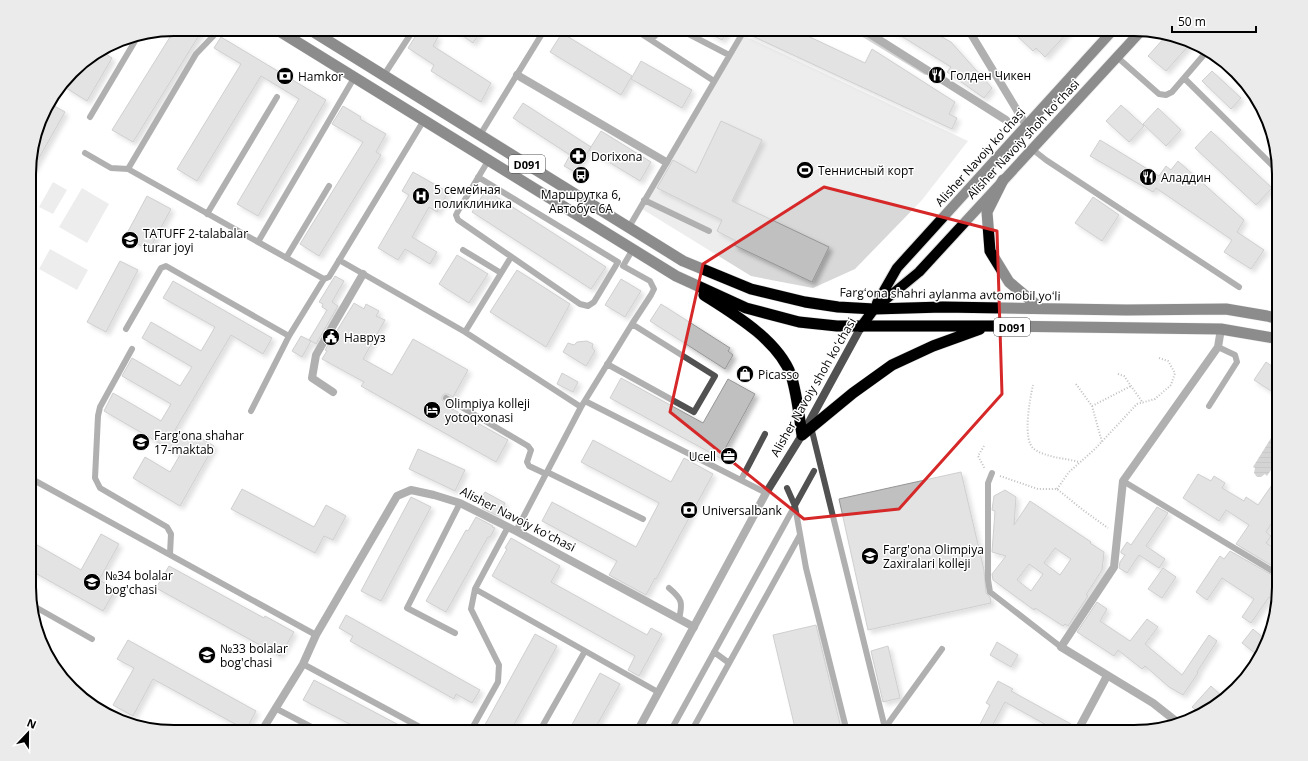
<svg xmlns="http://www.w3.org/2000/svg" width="1308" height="761" font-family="'Open Sans',sans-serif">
<defs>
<pattern id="water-rules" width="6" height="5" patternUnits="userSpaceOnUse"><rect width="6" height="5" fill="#9f9f9f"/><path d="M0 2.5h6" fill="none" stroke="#878787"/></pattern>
<filter id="shadow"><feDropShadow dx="3.5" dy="3.5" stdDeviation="2" flood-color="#0004"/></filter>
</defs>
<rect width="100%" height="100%" fill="#fff"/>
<path fill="#d8d8d8" d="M743,35L968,141L922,200L855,269L813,288L751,276L642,209Z
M53,182L67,190L53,214L39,207Z
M82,188L109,204L87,243L59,227Z
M50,249L88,270L77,290L39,269Z"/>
<path fill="url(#water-rules)" d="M1279,436V458L1267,476L1265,474L1261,477H1257L1254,473L1255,468L1253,467L1271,438L1273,440Z"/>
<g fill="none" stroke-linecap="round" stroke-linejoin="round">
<path stroke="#9f9f9f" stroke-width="3.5" d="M850,29L866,37L925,73"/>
</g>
<path fill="#c0c0c0" stroke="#959595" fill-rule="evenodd" filter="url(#shadow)" d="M175,29H203L133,142L112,130Z
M420,29H424L438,37L433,46L491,83L481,102L431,71L434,65L408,48Z
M453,29H482L473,43Z
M702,29H729L722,40Z
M749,29H763L777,36L781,29H793L865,63L872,49L955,102L949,114L957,118L952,129L748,34Z
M890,29H942L938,35L951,42L992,88L984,98L947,72L951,67Z
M1020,29H1071L1045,57L1036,48L1033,51L1015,34Z
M562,33L632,76L621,95L550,52Z
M221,37L326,100L258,216L237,204L299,99L261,76L197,181L177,169L241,64L214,48Z
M1165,37L1190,44L1166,71L1148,56Z
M101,51L112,58L87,101L66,88L80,64Z
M641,61L692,90L682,108L631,79Z
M1212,71L1241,98L1231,109L1202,81Z
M49,103L65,112L30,174V155L44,110Z
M523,103L591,147L575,172L564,166L570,155L513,118Z
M1121,105L1144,126L1129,142L1106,121Z
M343,106L361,117L360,119L386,134L376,152L381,155L319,256L300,244L363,142L332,124Z
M1158,108L1181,130L1166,146L1143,124Z
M721,121L762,140L732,201L829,247L812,282L734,245L736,241L717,231L722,220L657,188L673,160L696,173Z
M601,131L651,162L640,181L589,150Z
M1211,131L1272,188L1256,205L1195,148Z
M1100,140L1159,176L1166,166L1171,170L1178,161L1244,220L1237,232L1264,250L1251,269L1224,252L1232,240L1156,188L1153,192L1090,156Z
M413,172L448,192L437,212L429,207L412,237L437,252L430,264L405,249L398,260L378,248L409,195L402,191Z
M486,190L606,267L591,289L472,212Z
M147,196L171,209L149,250L125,237Z
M1093,197L1119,215L1102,241L1075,223Z
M457,255L488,274L469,303L439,284Z
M120,261L138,270L106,332L87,322Z
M517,270L570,304L546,347L490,312Z
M335,276L344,281L332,302L338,306L316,344L309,340L327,310L322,307L323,304L319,302Z
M621,279L641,291L625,317L605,305Z
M173,281L272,338L263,354L231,335L175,430L191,439L194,434L214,446L180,506L133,478L145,457L170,472L180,455L104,411L113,393L161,421L171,404L122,376L132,358L180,386L192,367L142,338L151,322L201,351L215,327L163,298Z
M354,303L364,309L366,304L379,311L376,316L385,320L363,359L392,375L413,339L468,370L453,397L448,394H444L442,396V400L448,405L447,406L508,440L496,462L361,386L364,382L322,359L327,351L325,350Z
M661,304L730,348L728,351L733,355L725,369L650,321Z
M301,336L311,341L302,357L292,351Z
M587,341L593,344L592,348L595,351L586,366L563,352L568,343L574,345L577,342Z
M1266,362L1279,371V396L1254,380Z
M562,373L578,382L573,392L557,384Z
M621,378L703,423L728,379L755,394L720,458L610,398Z
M593,440L671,482L684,458L713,474L656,579L655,578L646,595L609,575L617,561L542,521L552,502L636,547L659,503L581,462Z
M418,449L465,470L455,491L409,469Z
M961,472L984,570L986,593L990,597L991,603L868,630L839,499Z
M1198,474L1211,481L1214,476L1225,483L1222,488L1244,501L1246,497L1258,505L1279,475V512L1266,532L1271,536L1266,543L1279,551V570L1236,544L1249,525L1226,510L1219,521L1183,498Z
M242,489L314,527L326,505L346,516L333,540L324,536L315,553L231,509Z
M1005,490L1016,497L1014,525L1030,501L1091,542L1090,543L1104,552L1102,570L1086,595L1088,596L1068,626L1065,624L1063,626L1035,608L1034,610L993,580L992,574L1006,556L992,552L995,511L992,510L994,496ZM1055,548L1071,559L1060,575L1044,563ZM1029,564L1043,574L1031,591L1017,580Z
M485,492L505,503L498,516L482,508L484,505L479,502Z
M411,497L431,507L381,601L361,591Z
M1157,507L1168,513L1146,546L1165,559L1159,568L1139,555L1127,573L1119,568L1120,562L1125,555L1121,553V551L1127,542L1131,545Z
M476,517L493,526L492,527L495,528L490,537H488L446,612L426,601L466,530L468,531Z
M101,534L119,544L99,580L116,589L103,611L30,570V541L81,570Z
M511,538L560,566L551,582L647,635L651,628L662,634L639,676L628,670L635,656L492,576L507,549L505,548Z
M1230,551L1279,579V596L1277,602L1269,597L1251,623L1242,617L1254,599L1222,578L1207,600L1196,592L1220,556L1224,559Z
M169,566L264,618L265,616L294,632L280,656L156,588Z
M1163,568L1176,577L1162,598L1148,589Z
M1097,602L1107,609L1100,621L1130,641L1147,619L1158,627L1145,644L1182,675L1209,635L1217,641L1197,672L1198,673L1183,695L1169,687L1145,666L1142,669L1118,650L1114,656L1077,632Z
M346,615L480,690L472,703L456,694L454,699L350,641L353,636L339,628Z
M816,625L842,732H796L773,635Z
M1253,629L1266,640L1260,657L1242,643Z
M535,634L557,646L510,732H481Z
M128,640L256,711L246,730L153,679L133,716L113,705L134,668L117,659Z
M997,642L1018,655L1011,667L990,655Z
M888,646L900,698L883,702L871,651Z
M600,673L620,684L593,732H568Z
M314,680L412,732H365L303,700Z
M998,681L1013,689L1011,691L1071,724L1067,732H1059L1005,702L989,732H976L990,705L986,703Z
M1211,686L1223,697L1207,712L1200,714L1192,707Z"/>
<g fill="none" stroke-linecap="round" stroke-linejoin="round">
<defs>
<path id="primary" d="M877,303L897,268L1114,29
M861,327L874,309L919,272L1141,31"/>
<path id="trunk" d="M276,29L676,276L746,308L799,322L837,326H990L1221,329L1279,339
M309,29L683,261L751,289L805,302L838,307L874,309L943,307L1127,310L1226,309L1267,316L1279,319
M1003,180L987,212L990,251L1009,282L1040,308
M704,295C734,314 778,340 791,375C797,394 799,415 802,435
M802,435L853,393L892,365L933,346L980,329"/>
</defs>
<use href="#primary" stroke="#dbdbdb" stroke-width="12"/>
<use href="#trunk" stroke="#dbdbdb" stroke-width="12"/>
<path stroke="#737373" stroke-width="2" stroke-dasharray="1 2" stroke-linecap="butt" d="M1118,374L1124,376L1143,403
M1076,384L1092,406L1102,442
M1033,385C1030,399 1022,440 1034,449C1047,458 1065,458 1079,462
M1092,406L1131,386
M984,446L978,456L985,469
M1000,476L1038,489H1057L1083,510L1108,528
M1057,489L1069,472L1095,449L1137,404L1155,399L1171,385L1175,373L1168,361L1159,358"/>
<path stroke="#515151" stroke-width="6" d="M634,29L714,81
M679,29L729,55
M651,40L662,29
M1117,57L1159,94L1166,95L1172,92L1184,78L1279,172
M384,75L414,29
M1184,78L1208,50
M90,117L138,36
M480,135L545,29
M1032,149L1046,160L1239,287
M85,153L111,168L128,169L324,279L329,277L424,120
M128,169L196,54L220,29
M478,177L618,262L594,302L588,306L580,304L458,220L456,215L458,211L488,161
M644,200L709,231
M207,214L277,97
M629,227L745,29
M258,242L354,78
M463,250L501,273
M286,258L329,186
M339,260L465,332L581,407
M126,329L161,268L166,266L289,336
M465,332L511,257
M132,349L100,407L98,416L95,478L100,488L167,527L171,534L170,554
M607,364L694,412L715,376L632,324
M446,398L528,446L531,450L527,462L529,466L546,474
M585,401L766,493
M1209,406L1237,362L1235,355L1218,347
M251,411L289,336L324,279
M811,427L885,728
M547,472L643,519
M992,473L988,483V580L990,592L1061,647
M30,478L316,635
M741,480L765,434
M1123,481L1279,575
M787,488L795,506L806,568L847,732
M516,531L581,407L632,324L651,295L654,289L650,281L623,266L633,249
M669,588C682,599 683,602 679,619
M475,589L658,692
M30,604L92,639
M455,633L407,608L460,503
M714,652L729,663
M303,664L429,732
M275,708L321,732
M470,732L498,682L499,665L471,609L475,589L508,527
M539,732L585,651
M670,732L814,471
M691,732L800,535
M882,732L942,649"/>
<path stroke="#515151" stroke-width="8" d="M862,29L1006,120"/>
<path stroke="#515151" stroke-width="8" d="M870,29L873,30
M968,29L1026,125
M517,75L666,162
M333,392L312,378L316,355L363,274
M1177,722L1153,703L1061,647L1114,567L1123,481L1218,347L1221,329
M261,732L303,664L316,635L397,496L411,490L434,495L460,503L516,531L694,627
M1077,732L1107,676"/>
<path stroke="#515151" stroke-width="8" d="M637,732L766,493L802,435L861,327"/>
<use href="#primary" stroke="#000" stroke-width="10"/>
<use href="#trunk" stroke="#000" stroke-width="11"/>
</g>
<path d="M0 0H1308V761H0ZM824,187L997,231L1002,394L899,509L804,519L670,412L703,264Z" fill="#fff" fill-opacity=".55" fill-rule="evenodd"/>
<path fill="none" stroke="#d62828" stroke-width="3" stroke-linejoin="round" d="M824,187L997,231L1002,394L899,509L804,519L670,412L703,264Z"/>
<defs>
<symbol id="restaurant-disc" viewBox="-11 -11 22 22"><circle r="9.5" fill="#000" stroke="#fff"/><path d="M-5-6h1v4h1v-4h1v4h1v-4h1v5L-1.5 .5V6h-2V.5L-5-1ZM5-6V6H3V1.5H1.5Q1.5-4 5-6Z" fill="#fff"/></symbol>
<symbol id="bank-disc" viewBox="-11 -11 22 22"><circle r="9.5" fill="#000" stroke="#fff"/><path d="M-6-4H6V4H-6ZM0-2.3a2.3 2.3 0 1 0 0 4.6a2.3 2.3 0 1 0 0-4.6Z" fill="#fff"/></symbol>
<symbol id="pharmacy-disc" viewBox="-11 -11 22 22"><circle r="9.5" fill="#000" stroke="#fff"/><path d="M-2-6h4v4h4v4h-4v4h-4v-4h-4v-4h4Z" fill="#fff"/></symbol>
<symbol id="stadium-disc" viewBox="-11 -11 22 22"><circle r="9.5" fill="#000" stroke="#fff"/><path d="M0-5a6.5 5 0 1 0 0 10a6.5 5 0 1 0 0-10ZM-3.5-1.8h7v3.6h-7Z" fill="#fff"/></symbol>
<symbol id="bus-disc" viewBox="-11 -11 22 22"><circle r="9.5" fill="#000" stroke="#fff"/><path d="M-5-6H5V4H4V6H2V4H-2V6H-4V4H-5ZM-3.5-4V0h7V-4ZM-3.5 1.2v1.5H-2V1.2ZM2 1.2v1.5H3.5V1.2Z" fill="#fff"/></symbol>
<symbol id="hospital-disc" viewBox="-11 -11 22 22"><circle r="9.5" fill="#000" stroke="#fff"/><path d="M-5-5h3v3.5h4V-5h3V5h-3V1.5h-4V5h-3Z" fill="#fff"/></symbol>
<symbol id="university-disc" viewBox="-11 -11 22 22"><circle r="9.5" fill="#000" stroke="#fff"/><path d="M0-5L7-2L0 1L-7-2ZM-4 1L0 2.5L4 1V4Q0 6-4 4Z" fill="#fff"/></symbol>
<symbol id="civic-disc" viewBox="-11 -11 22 22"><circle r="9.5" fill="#000" stroke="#fff"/><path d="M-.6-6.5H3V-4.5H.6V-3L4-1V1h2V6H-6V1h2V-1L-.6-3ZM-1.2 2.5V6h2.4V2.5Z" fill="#fff"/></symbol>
<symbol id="shop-disc" viewBox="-11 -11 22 22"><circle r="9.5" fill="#000" stroke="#fff"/><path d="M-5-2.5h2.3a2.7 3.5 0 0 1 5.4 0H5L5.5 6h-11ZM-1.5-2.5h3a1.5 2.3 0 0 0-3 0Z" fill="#fff"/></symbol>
<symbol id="hotel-disc" viewBox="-11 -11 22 22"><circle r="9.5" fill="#000" stroke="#fff"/><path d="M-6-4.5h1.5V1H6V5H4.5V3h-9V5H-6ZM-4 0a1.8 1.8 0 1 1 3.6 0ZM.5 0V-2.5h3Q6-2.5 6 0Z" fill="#fff"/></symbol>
<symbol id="school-disc" viewBox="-11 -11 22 22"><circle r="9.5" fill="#000" stroke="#fff"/><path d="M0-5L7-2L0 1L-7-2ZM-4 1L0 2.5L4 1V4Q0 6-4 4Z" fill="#fff"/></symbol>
<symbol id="office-disc" viewBox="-11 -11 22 22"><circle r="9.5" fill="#000" stroke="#fff"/><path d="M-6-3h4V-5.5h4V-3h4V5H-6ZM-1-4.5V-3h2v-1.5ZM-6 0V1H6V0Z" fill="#fff"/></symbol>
</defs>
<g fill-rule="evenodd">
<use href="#restaurant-disc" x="927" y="65" width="20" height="20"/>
<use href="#bank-disc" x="275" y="66" width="20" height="20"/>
<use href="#pharmacy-disc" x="568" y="146" width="20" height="20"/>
<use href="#stadium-disc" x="795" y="160" width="20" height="20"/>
<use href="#bus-disc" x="571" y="165" width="20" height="20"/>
<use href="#restaurant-disc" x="1138" y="167" width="20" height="20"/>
<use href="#hospital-disc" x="411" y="186" width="20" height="20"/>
<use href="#university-disc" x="120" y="230" width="20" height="20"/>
<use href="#civic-disc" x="321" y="327" width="20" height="20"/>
<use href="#shop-disc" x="735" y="364" width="20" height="20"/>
<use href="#hotel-disc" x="422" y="400" width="20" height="20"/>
<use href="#school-disc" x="131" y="432" width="20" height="20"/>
<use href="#office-disc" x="719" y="446" width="20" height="20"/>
<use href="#bank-disc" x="679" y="500" width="20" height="20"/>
<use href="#university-disc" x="860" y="546" width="20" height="20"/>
<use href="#school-disc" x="82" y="572" width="20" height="20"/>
<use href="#school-disc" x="197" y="645" width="20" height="20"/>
</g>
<g text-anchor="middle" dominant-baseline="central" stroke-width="3" stroke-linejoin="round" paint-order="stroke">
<g fill="#fff" stroke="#4c4c4c" stroke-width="1">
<rect x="509" y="155" width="36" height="18" rx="3"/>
<rect x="994" y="318" width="36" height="18" rx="3"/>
</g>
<g font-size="11" font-weight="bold" fill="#000">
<text x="527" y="164">D091</text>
<text x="1012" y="327">D091</text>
</g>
<g font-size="12" fill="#000" stroke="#fff" text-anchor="start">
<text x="950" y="75">Голден Чикен</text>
<text x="298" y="76">Hamkor</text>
<text x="591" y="156">Dorixona</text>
<text x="818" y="170">Теннисный корт</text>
<text x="1161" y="177">Аладдин</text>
<text x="434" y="189">5 семейная<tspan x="434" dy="14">поликлиника</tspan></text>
<text x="581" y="194" text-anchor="middle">Маршрутка 6,<tspan x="581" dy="14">Автобус 6А</tspan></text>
<text x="143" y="233">TATUFF 2-talabalar<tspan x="143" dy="14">turar joyi</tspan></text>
<text x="344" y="337">Навруз</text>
<text x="758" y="374">Picasso</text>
<text x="445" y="403">Olimpiya kolleji<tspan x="445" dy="14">yotoqxonasi</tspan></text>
<text x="154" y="435">Farg'ona shahar<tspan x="154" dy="14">17-maktab</tspan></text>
<text x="716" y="456" text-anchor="end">Ucell</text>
<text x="702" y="510">Universalbank</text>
<text x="883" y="549">Farg'ona Olimpiya<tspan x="883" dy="14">Zaxiralari kolleji</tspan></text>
<text x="105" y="575">№34 bolalar<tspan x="105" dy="14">bog'chasi</tspan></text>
<text x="220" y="648">№33 bolalar<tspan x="220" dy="14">bog'chasi</tspan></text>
</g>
<g font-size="12" fill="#000" stroke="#fff">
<text transform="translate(1023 139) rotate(-47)">Alisher Navoiy shoh koʻchasi</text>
<text transform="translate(980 157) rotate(-48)">Alisher Navoiy ko'chasi</text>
<text transform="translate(950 294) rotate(1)">Fargʻona shahri aylanma avtomobil yoʻli</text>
<text transform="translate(813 387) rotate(-60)">Alisher Navoiy shoh koʻchasi</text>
<text transform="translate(518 519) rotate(27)">Alisher Navoiy ko'chasi</text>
</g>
</g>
<path d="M0 0H1308V761H0ZM174 36H1134A138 138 0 0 1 1272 174V587A138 138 0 0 1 1134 725H174A138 138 0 0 1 36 587V174A138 138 0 0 1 174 36Z" fill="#ebebeb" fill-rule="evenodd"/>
<path fill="none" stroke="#000" stroke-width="2" d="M174 36H1134A138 138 0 0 1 1272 174V587A138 138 0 0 1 1134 725H174A138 138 0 0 1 36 587V174A138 138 0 0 1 174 36Z"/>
<g transform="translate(28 733) rotate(22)" stroke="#ffffff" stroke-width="3" paint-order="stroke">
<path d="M0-3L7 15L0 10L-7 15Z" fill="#000000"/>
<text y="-6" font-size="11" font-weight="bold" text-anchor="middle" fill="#000000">N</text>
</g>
<path d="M1172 26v6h84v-6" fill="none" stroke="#000000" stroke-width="2"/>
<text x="1178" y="26" font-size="12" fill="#000000" stroke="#ffffff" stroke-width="3" paint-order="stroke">50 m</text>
</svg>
